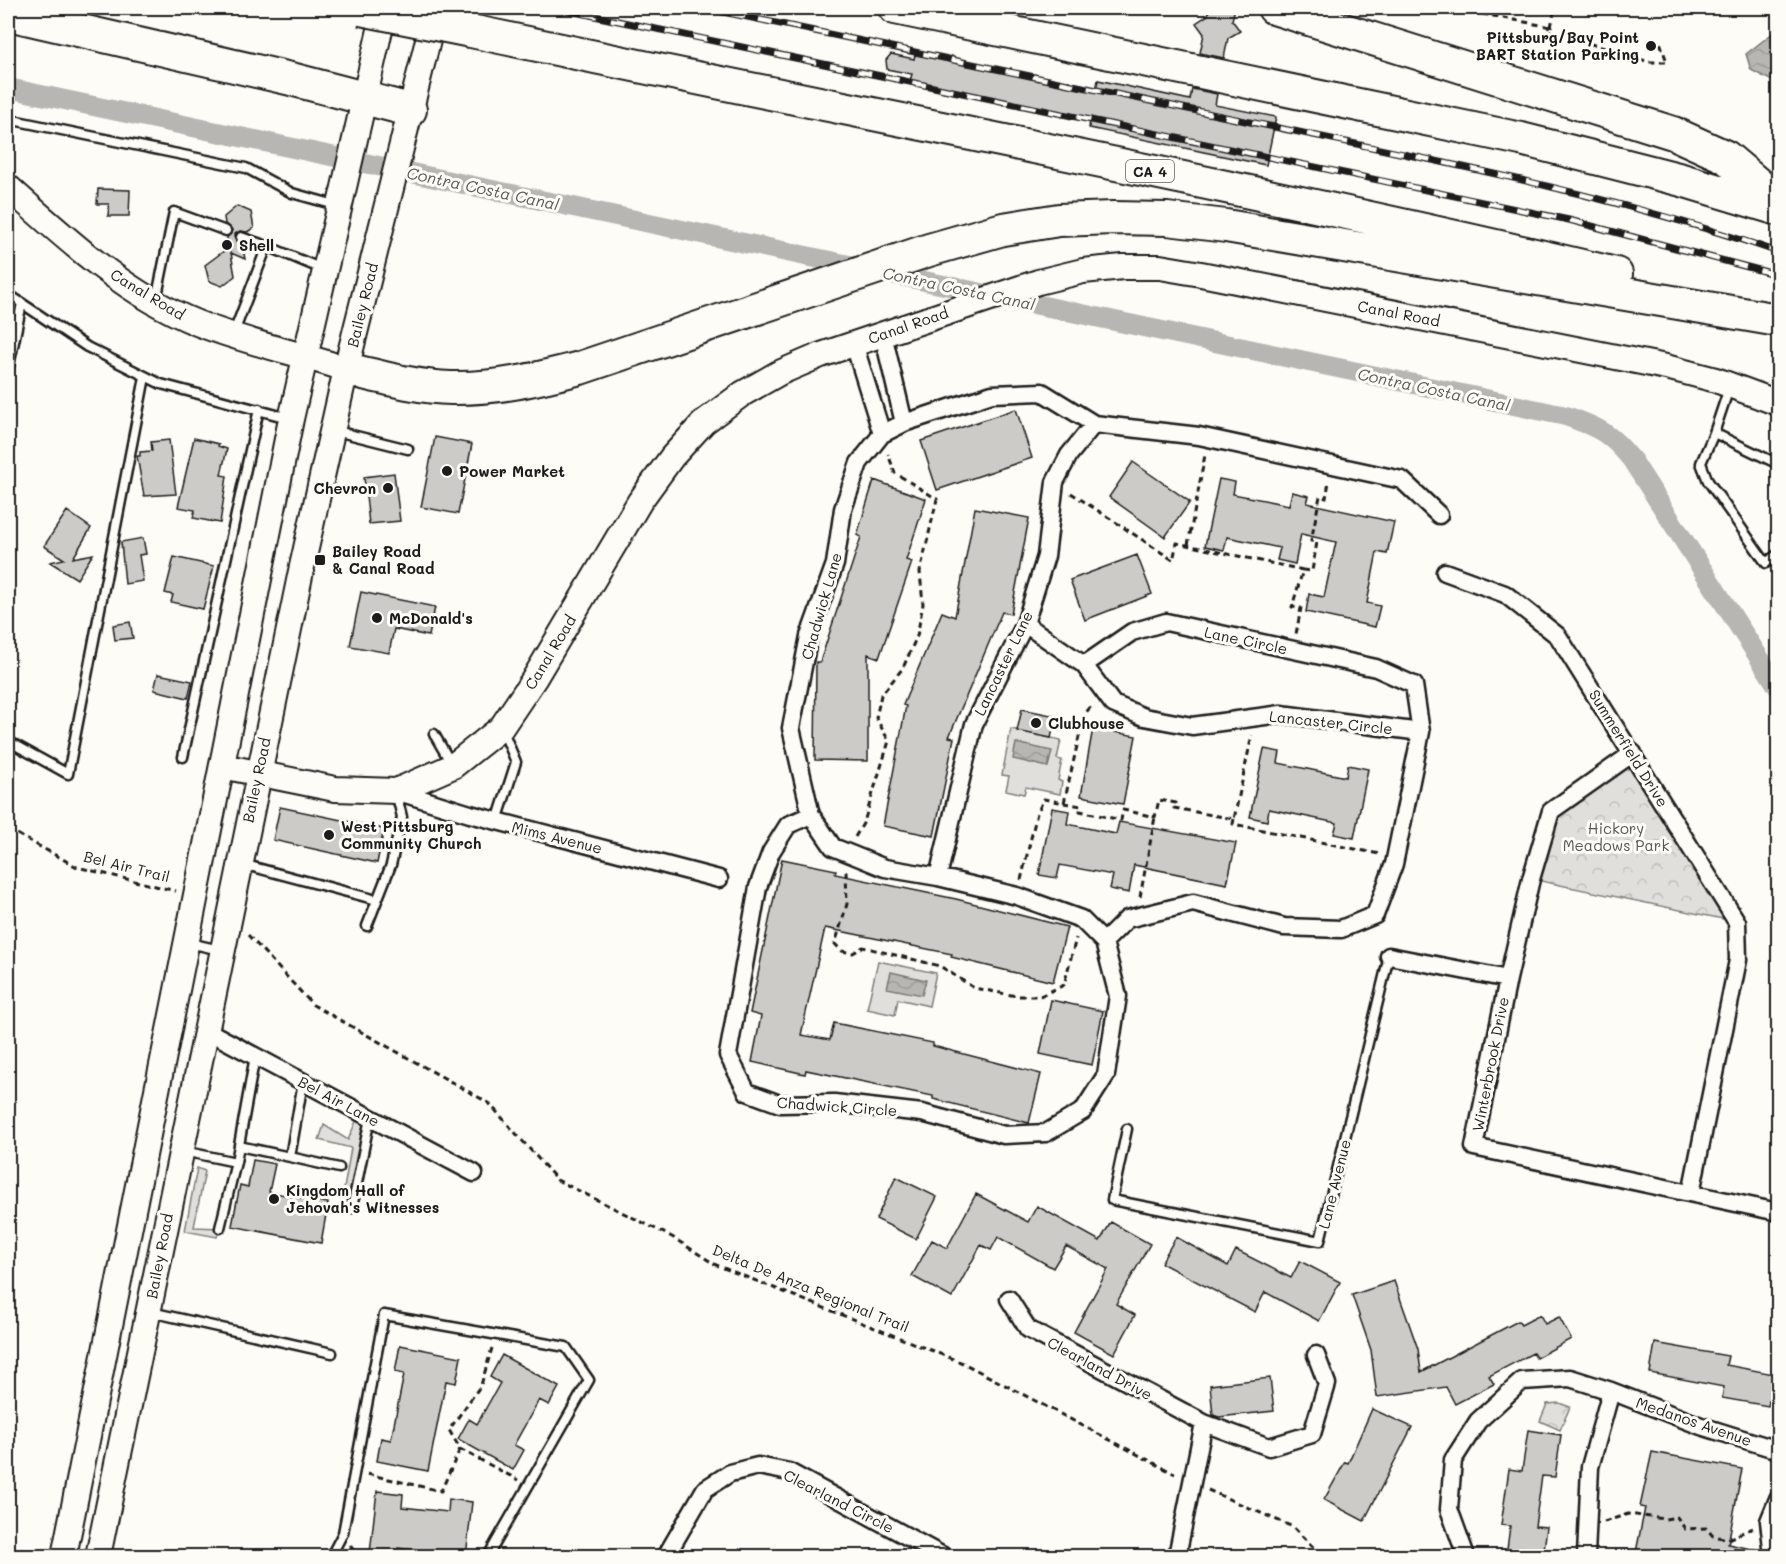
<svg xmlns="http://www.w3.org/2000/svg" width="1786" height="1564" font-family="Mali,sans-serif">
<defs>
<pattern id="park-crowns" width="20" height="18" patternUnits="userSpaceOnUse" patternTransform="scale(1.5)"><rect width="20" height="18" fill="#e0dfdb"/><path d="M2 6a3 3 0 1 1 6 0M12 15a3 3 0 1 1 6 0" fill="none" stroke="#c0bfbb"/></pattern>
<pattern id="water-waves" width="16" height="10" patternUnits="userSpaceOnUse" patternTransform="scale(1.5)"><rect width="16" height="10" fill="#b7b6b2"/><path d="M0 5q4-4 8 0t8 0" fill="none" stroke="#9d9c98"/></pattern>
</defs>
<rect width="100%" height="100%" fill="#fdfcf7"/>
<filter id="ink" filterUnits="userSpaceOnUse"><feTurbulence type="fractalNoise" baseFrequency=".0167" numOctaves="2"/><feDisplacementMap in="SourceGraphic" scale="12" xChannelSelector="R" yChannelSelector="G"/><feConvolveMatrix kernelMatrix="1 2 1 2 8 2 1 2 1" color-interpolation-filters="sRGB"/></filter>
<g filter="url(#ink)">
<path fill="url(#park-crowns)" stroke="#7e7e7c" stroke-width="1.5" d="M1633,753L1737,922L1531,879L1551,811Z
M1559,1403L1570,1407L1560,1430L1540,1421L1547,1404Z"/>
<path fill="#e0dfdb" stroke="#7e7e7c" stroke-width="1.5" d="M1011,729L1061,740L1057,759L1062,760L1058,780L1062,782L1060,794L1026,787L1024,794L1006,790L1009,776L1002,775Z
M878,961L936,973L929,1006L898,999L895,1015L867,1009Z
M360,1112L370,1118L352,1208L341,1206L351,1148L319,1140L324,1125L348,1140Z
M197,1168L205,1171L194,1227L220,1228L217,1237L185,1231Z"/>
<path fill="url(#water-waves)" stroke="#797876" stroke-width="1.5" d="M1778,29V84L1751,70L1746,54Z
M1016,743L1052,751L1048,767L1013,759Z
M891,972L926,980L922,995L887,988Z"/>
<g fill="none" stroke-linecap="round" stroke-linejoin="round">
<path stroke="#b7b6b2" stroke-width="20" d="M8,88L1566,416C1600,428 1610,433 1632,460L1778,687"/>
</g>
<path fill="#cccbc8" stroke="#1c1c1c" stroke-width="1.5" d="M1209,8H1235L1232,20L1240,31L1228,38L1224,58L1200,53L1204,34L1196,23L1208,15Z
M916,51L948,58L952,56L954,59L1007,71L1011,68L1013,72L1065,83L1069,81L1072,84L1096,90L1098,80L1190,100L1192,89L1217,94L1215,105L1276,117L1266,165L1089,128L1090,120L1066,114L1061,117L1058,113L1007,102L1003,105L1000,100L948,89L944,92L941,88L910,81L912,74L887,69L886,60L891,54L914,59Z
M98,189L130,190L129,216H108L109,204H97Z
M237,206L251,212L254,228L247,232L240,231L235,234L236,241L242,244L245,259L231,253L235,276L222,286L209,281L205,265L228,248L227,237L232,230L225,224L224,217Z
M1016,409L1032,458L937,490L921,441Z
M435,437L472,444L458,514L421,507Z
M194,438L219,444L218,446L227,449L221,475L227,476L220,523L193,518L195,510L178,507Z
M169,440L176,494L144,496L137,456H140V452L152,451L151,442Z
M1133,462L1190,502L1165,537L1109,497Z
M394,473L400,521L369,524L364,477Z
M1219,479L1235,482L1233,494L1289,505L1292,492L1309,496L1307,503L1394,522L1387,554L1377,552L1367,603L1380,606L1375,627L1306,612L1309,594L1324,597L1336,542L1301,534L1295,564L1277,560L1280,548L1227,537L1224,550L1205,546Z
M874,480L926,499L906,560L912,562L879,658L868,654V761L815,760L816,662H820L861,537L857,535Z
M975,508L1029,518L1011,614L1002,612L949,737L954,738L934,836L883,826L906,706L903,705L942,612L955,617Z
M67,511L91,528L73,558L93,554L77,579L50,562L64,559L44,546Z
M143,538L146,554L139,555L143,581L125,584L121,542Z
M1137,555L1152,594L1085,620L1070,580Z
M174,557L214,566L203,609L171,602L173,595L165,593Z
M361,592L435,607L429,636L394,629L389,653L350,646Z
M130,622L133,638L115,640L113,625Z
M158,674L192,681L188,698L154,690Z
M1022,709L1056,716L1051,738L1017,731Z
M1093,728L1136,736L1123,804L1081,796Z
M1264,749L1280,752L1278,763L1346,777L1348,765L1368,769L1354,838L1334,834L1337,823L1269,809L1267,821L1250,817Z
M280,807L384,829L377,863L273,840Z
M1052,808L1069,811L1067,824L1116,834L1119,822L1236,843L1227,884L1134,865L1129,893L1110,889L1113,875L1060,865L1057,878L1039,875Z
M782,859L836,870L835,874L956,899L1067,927L1053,982L951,957L952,954L825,928L801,1035L830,1040L834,1023L933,1043V1046L1041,1074L1029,1123L933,1099V1096L806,1070L805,1074L752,1062L761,1016L750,1013Z
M1051,1000L1103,1011L1092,1065L1040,1054Z
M253,1160L275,1164L269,1192L328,1203L321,1243L232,1226L240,1185L248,1187Z
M896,1177L937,1197L916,1239L876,1219Z
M976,1194L1028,1222L1037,1206L1100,1241L1111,1222L1150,1244L1116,1304L1135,1315L1114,1354L1074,1332L1108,1269L1066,1246L1053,1268L998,1237L991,1250L981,1245L952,1298L912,1276L932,1240L947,1248Z
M1176,1237L1228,1266L1236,1250L1291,1278L1300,1261L1340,1282L1319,1321L1265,1292L1255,1312L1161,1263Z
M1394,1281L1418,1349L1421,1372L1518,1321L1521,1325L1540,1315L1545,1324L1559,1317L1571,1339L1536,1358L1533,1353L1489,1376L1494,1384L1455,1404L1446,1387L1377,1397L1371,1350L1352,1295Z
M1655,1343L1728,1356L1726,1365L1779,1375L1776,1402L1769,1401L1768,1406L1722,1398L1724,1387L1650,1373Z
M400,1345L461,1357L456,1383L446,1381L428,1471L377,1461L381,1438L391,1440L404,1374L395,1372Z
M502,1355L559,1387L549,1405L539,1400L514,1445L524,1450L513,1470L458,1439L469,1419L477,1424L500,1383L490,1377Z
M1270,1378L1274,1411L1219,1417L1213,1415L1210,1385Z
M1372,1409L1412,1427L1364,1521L1324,1500L1345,1462L1348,1463Z
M1528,1430L1561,1435L1555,1477L1542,1476L1535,1526L1547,1527L1543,1557H1506L1510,1526L1501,1525L1509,1469L1522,1471Z
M1652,1452L1742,1469L1728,1544L1757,1550L1756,1557H1635L1645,1508L1640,1507Z
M377,1491L403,1494L402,1507L448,1512L449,1499L472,1502L466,1557H442L443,1553L398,1548L397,1556L370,1553Z"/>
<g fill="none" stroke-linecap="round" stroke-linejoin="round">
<defs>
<path id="lane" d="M8,119L246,168L292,193L339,206
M241,237L267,246
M8,294L87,347L161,384L288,418
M156,301L174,212L226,231
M233,335L267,246L322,269
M8,371L22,303
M336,431L408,449
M1714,433L1729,388
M1778,464L1714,433L1701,463L1708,481L1766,563L1778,554
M434,734L452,765
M8,741L68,774L145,377
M183,757L259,409
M497,821L516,762L503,731
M242,864L377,900
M367,926L391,865L402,817L396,792
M189,943L220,950
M1127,1129L1112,1200L1320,1241L1389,956
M239,1146L290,1157L303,1082
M183,1151L236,1162L255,1056
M290,1157L339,1168
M352,1208L370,1118
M220,1228L236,1162
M151,1312L332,1353
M331,1556L343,1533L384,1315L566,1347L589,1380L488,1556"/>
<path id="street" d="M883,334L904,423
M854,344L882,434
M1445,572L1505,594L1558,636L1737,922L1738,960L1691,1193
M1025,624L1084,665L1113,704L1144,717L1192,726L1281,714L1421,732
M1084,665L1132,632L1166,622L1376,668L1414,685L1421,732L1394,864L1375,915L1341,929L1284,927L1193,903L1127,919L1104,942
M1633,753L1551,811L1531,879L1508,979L1474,1147L1778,1212
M396,791L470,814L719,879
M811,815L788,825L771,852L758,887L728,1055L747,1092L780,1104L834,1103L922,1113L1004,1135L1046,1133L1083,1111L1106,1075L1118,996L1104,942
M938,877L974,724L1025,624L1046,556L1055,482L1069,455L1094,424
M1104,942L1081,919L1017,896L938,877L885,868L833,847L811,815L791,728L809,636L835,564L843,509L859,463L882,434L904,423L992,394L1042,392L1094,424L1199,436L1402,480L1439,515
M1389,956L1508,979
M204,1029L474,1173
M1009,1299L1028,1329L1204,1423L1269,1447L1312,1434L1327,1384L1316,1355
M666,1556L705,1489L730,1473L758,1466L789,1472L943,1556
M1177,1556L1204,1423
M1466,1556L1449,1509L1453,1460L1478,1421L1522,1381L1570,1378L1611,1391L1701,1426L1778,1450
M1586,1556L1590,1467L1611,1391
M1773,1556L1769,1521L1778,1499"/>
<path id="secondary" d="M8,187C64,237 125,294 197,323C245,342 297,353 346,369
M222,766L335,789L396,791L453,766L501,728L534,679L640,501L672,457L704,422L742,394L779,373L821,355L1038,282L1083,271L1123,267H1160L1201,274L1666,367L1716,380L1778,403
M64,1556L291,419L385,8
M98,1556L301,571L346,369L436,8"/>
<path id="highway" d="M895,8L1521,139L1682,180L1778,209
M1274,8L1673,133L1726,157L1778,201
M8,14L291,79L410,110
M471,31C853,112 1236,184 1616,274
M346,369C381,377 416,387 451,388C496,389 537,379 580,368L929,250L1003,229L1059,220L1113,218L1167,219L1226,226L1778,320"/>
</defs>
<use href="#lane" stroke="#1c1c1c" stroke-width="13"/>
<use href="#street" stroke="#1c1c1c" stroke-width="21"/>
<use href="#secondary" stroke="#1c1c1c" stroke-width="28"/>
<use href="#highway" stroke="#1c1c1c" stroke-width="36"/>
<path stroke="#1c1c1c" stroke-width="3" stroke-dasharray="6 4.5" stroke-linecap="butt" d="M1451,8L1551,27L1550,31L1649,62H1667L1659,39
M1572,10L1577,8
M1551,27L1555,8
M1071,493L1173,560L1177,543L1303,570L1292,607L1301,608L1296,634
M1188,545L1205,455
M1303,570L1312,571L1317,542L1311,541L1320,496L1326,498L1329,482
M1064,803L1081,806L1080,811L1121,820L1123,810L1155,817L1159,800L1176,803L1174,808L1234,819L1252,735
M1234,819L1233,824L1379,854
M8,829L77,867L176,891
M855,837L864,822L889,741L876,718L881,695L903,668L917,636L923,604L920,572L937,499L895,473L888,454
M846,871L847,904L835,944L842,951L853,953L863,947L940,966L974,988L1017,996H1040L1064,985L1076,938
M1021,880L1037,813L1044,799L1064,803L1084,715L1093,704
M1140,897L1155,817
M248,935L313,1005L489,1103L557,1180L672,1237L716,1265L963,1363L1175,1474
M492,1348L481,1385L449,1430L460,1449L518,1480
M367,1474L441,1491L460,1449
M1208,1490L1293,1527L1322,1556
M1604,1522L1628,1514L1665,1519L1677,1517L1685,1529L1706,1528L1713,1536L1728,1539L1753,1528
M350,1545L357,1556"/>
<use href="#lane" stroke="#fdfcf7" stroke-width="8"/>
<use href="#street" stroke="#fdfcf7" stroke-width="16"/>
<use href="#secondary" stroke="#fdfcf7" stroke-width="24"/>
<use href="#highway" stroke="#fdfcf7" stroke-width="32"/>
<defs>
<path id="rail" d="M556,8L1569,220L1778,275
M704,8C896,48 1087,88 1279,128C1447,163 1616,196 1778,252"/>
</defs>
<use href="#rail" stroke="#1c1c1c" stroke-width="7"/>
<use href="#rail" stroke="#fdfcf7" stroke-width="4.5" stroke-dasharray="14" stroke-linecap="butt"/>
<defs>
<path id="highway-bridge" d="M361,9L471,31"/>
</defs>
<use href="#highway-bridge" stroke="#1c1c1c" stroke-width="36" stroke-linecap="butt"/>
<use href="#highway-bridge" stroke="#fdfcf7" stroke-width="32"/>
</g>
</g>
<g fill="#1c1c1c" stroke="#fdfcf7" stroke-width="2">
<circle cx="1651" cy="46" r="6"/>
<circle cx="227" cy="245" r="6"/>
<circle cx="447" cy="471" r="6"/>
<circle cx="388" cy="488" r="6"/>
<rect x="314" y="554" width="12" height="12" rx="3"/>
<circle cx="377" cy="618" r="6"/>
<circle cx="1036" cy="723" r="6"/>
<circle cx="329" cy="835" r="6"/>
<circle cx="274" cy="1199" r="6"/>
</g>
<g text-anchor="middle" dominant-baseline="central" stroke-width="6" stroke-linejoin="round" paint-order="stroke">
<rect fill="#fdfcf7" stroke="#605f5e" stroke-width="1.5" x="1126" y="160" width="48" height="22" rx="4.5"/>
<g font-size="14" font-weight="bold" fill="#1c1c1c">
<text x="1150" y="171">CA 4</text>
</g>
<g font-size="15" font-weight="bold" fill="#1c1c1c" stroke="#fdfcf7" text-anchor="start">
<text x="1639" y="37" text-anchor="end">Pittsburg/Bay Point<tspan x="1639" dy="17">BART Station Parking</tspan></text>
<text x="239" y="245">Shell</text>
<text x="459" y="471">Power Market</text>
<text x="376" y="488" text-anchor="end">Chevron</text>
<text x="332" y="551">Bailey Road<tspan x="332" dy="17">&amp; Canal Road</tspan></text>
<text x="389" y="618">McDonald's</text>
<text x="1048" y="723">Clubhouse</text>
<text x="341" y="826">West Pittsburg<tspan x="341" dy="17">Community Church</tspan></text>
<text x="286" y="1190">Kingdom Hall of<tspan x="286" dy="17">Jehovah's Witnesses</tspan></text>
</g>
<g font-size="15" fill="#1c1c1c" stroke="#fdfcf7">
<text transform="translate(148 294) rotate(31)">Canal Road</text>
<text transform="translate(362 305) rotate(-76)">Bailey Road</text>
<text transform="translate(1399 313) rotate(11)">Canal Road</text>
<text transform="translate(908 325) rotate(-19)">Canal Road</text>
<text transform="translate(821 606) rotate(-74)">Chadwick Lane</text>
<text transform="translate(1246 640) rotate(12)">Lane Circle</text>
<text transform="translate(550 652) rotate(-59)">Canal Road</text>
<text transform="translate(1003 663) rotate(-64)">Lancaster Lane</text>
<text transform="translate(1331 722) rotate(6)">Lancaster Circle</text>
<text transform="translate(1629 748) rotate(58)">Summerfield Drive</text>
<text transform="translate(256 780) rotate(-78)">Bailey Road</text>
<text transform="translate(557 837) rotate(14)">Mims Avenue</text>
<text transform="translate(127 866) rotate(14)">Bel Air Trail</text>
<text transform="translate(1490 1064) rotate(-79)">Winterbrook Drive</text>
<text transform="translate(339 1101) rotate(28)">Bel Air Lane</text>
<text transform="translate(837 1106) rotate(4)">Chadwick Circle</text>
<text transform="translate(1334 1184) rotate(-76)">Lane Avenue</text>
<text transform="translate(159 1256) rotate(-79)">Bailey Road</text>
<text transform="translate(811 1288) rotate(22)">Delta De Anza Regional Trail</text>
<text transform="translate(1100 1368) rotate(28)">Clearland Drive</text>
<text transform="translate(1694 1421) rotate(19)">Medanos Avenue</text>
<text transform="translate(839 1501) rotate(27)">Clearland Circle</text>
</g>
<g font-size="15" fill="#575655" stroke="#fdfcf7">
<text x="1616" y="828">Hickory<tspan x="1616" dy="17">Meadows Park</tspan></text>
</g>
<g font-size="16" font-style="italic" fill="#5a5a58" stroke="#fdfcf7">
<text transform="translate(483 188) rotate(12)">Contra Costa Canal</text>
<text transform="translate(959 288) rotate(12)">Contra Costa Canal</text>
<text transform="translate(1434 389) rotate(12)">Contra Costa Canal</text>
</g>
</g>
<rect width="1786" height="1564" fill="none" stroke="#fdfcf7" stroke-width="30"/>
<rect x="15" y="15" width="1756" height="1534" fill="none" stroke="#1c1c1c" stroke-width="2" filter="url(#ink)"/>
</svg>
